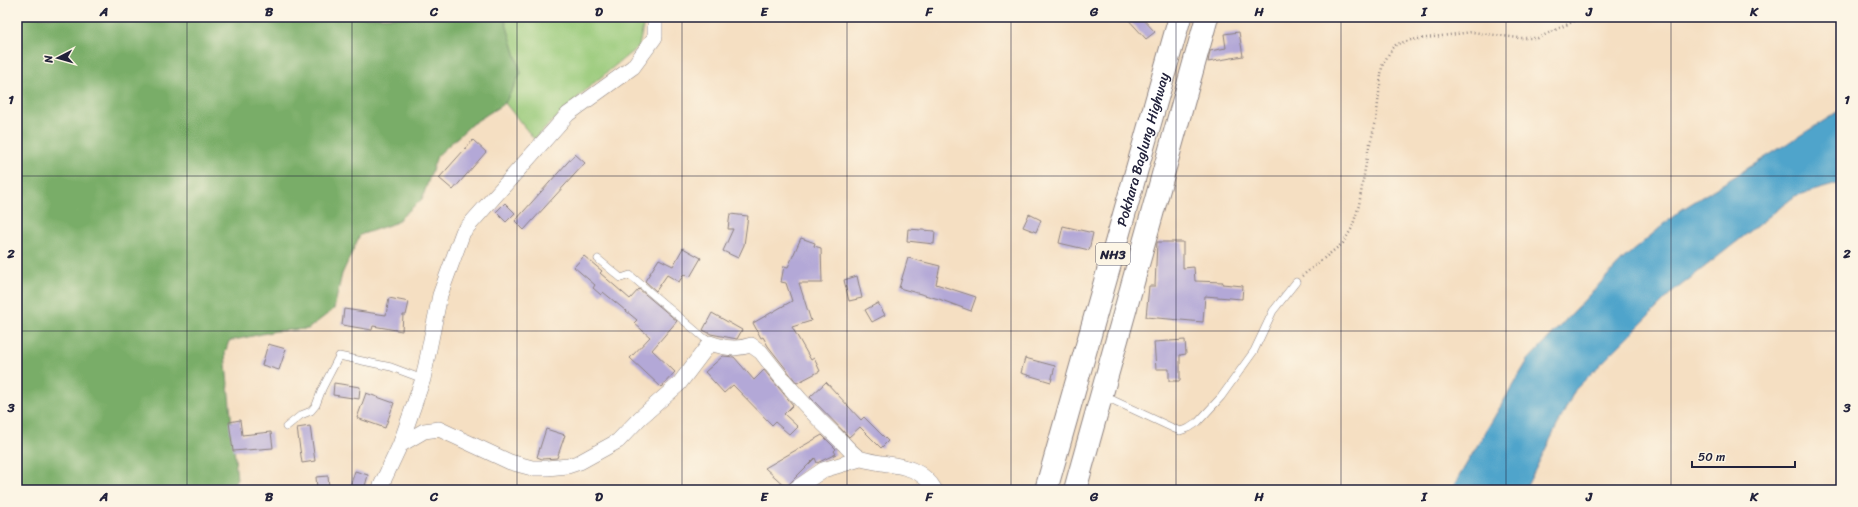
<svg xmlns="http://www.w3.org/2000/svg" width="1858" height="507" font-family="Sriracha,sans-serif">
<rect width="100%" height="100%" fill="#fcf5e5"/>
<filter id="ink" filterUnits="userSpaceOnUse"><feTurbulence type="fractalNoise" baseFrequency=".025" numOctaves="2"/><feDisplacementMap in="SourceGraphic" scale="8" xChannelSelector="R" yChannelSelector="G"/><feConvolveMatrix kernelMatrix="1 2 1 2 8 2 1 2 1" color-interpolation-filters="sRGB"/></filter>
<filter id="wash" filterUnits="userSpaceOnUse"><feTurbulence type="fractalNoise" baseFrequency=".012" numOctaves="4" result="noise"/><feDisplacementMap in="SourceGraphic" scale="16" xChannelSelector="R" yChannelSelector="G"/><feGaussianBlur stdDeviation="0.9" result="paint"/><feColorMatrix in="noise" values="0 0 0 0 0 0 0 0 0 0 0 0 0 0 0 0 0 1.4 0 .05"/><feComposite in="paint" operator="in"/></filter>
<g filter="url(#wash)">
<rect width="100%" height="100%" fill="#f5dfc2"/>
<path fill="#97c978" stroke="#5c765a" d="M504,17H645L639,46L589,87L534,139L505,103L521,73Z"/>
<path fill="#79ad68" stroke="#4e6852" d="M17,17H504L521,73L505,103L472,124L437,156L422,199L395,223L360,235L342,274L334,309L308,329L276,331L229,341L225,353L237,479L228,490H17Z"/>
<path fill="#50a4cb" stroke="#396383" d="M1841,110V183L1795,196L1674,291L1575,390L1525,490H1451L1528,360L1623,259L1681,210Z"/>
<g id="blocks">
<path fill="#b3a8d7" d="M1126,17H1141L1155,32L1146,39Z
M1239,32L1243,56L1208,62L1210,51L1226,48L1224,34Z
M473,140L486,152L453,190L439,178Z
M575,154L585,163L524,230L515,221Z
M505,203L515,213L506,222L496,212Z
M730,214L748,216L744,245L738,258L723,251L733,229H728Z
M1029,214L1041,220L1036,232L1023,227Z
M1063,226L1093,233L1089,250L1059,243Z
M908,229L935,231L934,244L907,241Z
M801,238L815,243L814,246L821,248L822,283H799L811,321L792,327L811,360L814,358L820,371L797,383L768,346L763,337L761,338L753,323L792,301L786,283L781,282L784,266L788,267Z
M1157,242H1183V268L1194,267L1195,281L1223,282L1222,284L1243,286L1242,299L1205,296L1203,322L1146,317L1149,286H1155Z
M683,248L701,258L690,277L684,274L679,282L667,275L656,291L645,281L659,259L673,266Z
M584,256L602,271L600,273L630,299L639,289L677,321L652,350L675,372L661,387L630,358L650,337L634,323L637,320L603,292L601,295L593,288L595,285L574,267Z
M908,258L940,266L936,284L976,297L971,311L939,299L899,288Z
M857,276L862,298L849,301L844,280Z
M389,298L409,302L406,315H403L402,331L373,326L372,330L342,325L344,309L386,315Z
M878,303L885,315L872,322L865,310Z
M712,313L742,330L737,339L711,334L703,330Z
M1185,340L1186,354L1180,355V381H1169V369H1156L1154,342Z
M268,344L286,349L279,370L262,365Z
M723,356L734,357L754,380L764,370L793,405L784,414L798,427L790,435L775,422L772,425L733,385L724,393L705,372Z
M1025,358L1055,366L1051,382L1021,373Z
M826,382L861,420L864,417L888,441L881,448L860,427L849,437L810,397Z
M334,383L360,387L359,399L333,395Z
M366,393L394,403L385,428L357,418Z
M240,420L242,435L271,432L273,448L233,451L229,422Z
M310,426L315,461L302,463L297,428Z
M546,429L565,435L557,458L542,459L537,457Z
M822,435L836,449L834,451L836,454L817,463L815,458L786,487L765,468Z
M355,471L368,475L364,490H349Z
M328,476L329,487L317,488L316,477Z"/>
</g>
</g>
<g filter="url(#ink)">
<use href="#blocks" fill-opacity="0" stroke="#8c807e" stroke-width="1"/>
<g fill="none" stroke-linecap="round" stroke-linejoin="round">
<defs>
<path id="lane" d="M598,259L621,278L630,275L710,343
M1104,396L1175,429L1180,431L1189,428L1198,422L1221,397L1254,351L1273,311L1296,282
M286,427L301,415L311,411L316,405L322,389L339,356L391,367L423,379"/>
<path id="street" d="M400,445L424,431L439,429L510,462L532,468H547L568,466L580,462L618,441L640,418L679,384L710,343C725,348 736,350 751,345L761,352C786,385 813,415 843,443C848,448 855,457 862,459C889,467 918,461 935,490
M379,490L400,445L423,379L440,295L463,232L568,114L633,67L655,37V17
M794,490L823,470L860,459"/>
<g id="highway">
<path id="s1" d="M1046,490L1180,17"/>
<path d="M1075,490L1207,17"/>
</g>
</defs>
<use href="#lane" stroke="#8c807e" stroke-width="8"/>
<use href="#street" stroke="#8c807e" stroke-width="16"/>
<use href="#highway" stroke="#8c807e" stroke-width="24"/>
<path stroke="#8c807e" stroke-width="2.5" stroke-dasharray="1 3" stroke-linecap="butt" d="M1302,276L1343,243L1352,228L1359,205L1368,151L1376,121L1382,66L1392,48L1397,44L1411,40L1472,32L1519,38H1538L1583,17"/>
<use href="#lane" stroke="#fff" stroke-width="7"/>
<use href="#street" stroke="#fff" stroke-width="15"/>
<use href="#highway" stroke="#fff" stroke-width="22"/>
</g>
</g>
<path fill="none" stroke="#22223b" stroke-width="1" stroke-opacity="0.55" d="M187,17V490M352,17V490M517,17V490M682,17V490M847,17V490M1011,17V490M1176,17V490M1341,17V490M1506,17V490M1671,17V490M17,176H1841M17,331H1841"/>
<g text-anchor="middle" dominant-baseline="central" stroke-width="3" stroke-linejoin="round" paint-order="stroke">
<rect fill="#fcf5e5" stroke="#63616e" stroke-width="1" x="1096" y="243" width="34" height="22" rx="3"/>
<g font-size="13" font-weight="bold" fill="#22223b">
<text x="1113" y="254">NH3</text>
</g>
<g font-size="14" fill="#22223b" stroke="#fcf5e5">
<text stroke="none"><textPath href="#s1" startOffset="354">Pokhara Baglung Highway</textPath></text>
</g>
</g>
<rect width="1858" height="507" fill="none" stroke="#fcf5e5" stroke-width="44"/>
<g transform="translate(58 58) rotate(264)" stroke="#fcf5e5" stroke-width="3" paint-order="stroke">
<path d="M0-3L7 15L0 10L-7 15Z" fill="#22223b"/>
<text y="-6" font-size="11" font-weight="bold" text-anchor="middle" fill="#22223b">N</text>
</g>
<path d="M1692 461v6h103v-6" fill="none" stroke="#22223b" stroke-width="2"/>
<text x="1698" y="461" font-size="12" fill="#22223b" stroke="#fcf5e5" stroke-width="3" paint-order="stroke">50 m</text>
<rect x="22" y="22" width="1814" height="463" fill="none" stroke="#22223b" stroke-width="1.5"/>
<g font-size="13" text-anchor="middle" font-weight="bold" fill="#22223b">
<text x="104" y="16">A</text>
<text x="269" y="16">B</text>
<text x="434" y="16">C</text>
<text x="599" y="16">D</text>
<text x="764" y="16">E</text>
<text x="929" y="16">F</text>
<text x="1094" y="16">G</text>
<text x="1259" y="16">H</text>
<text x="1424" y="16">I</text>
<text x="1589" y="16">J</text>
<text x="1754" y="16">K</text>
<text x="11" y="104">1</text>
<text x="1847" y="104">1</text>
<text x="11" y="258">2</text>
<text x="1847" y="258">2</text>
<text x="11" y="412">3</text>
<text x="1847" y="412">3</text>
<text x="104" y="501">A</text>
<text x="269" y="501">B</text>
<text x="434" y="501">C</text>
<text x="599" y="501">D</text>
<text x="764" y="501">E</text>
<text x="929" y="501">F</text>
<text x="1094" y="501">G</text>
<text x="1259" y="501">H</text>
<text x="1424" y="501">I</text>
<text x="1589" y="501">J</text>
<text x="1754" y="501">K</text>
</g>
</svg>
